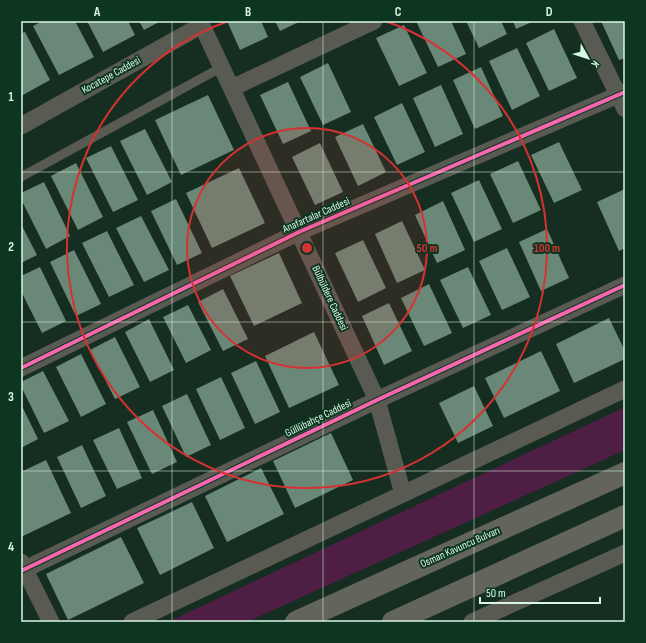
<svg xmlns="http://www.w3.org/2000/svg" width="646" height="643" font-family="'Sofia Sans Condensed',sans-serif">
<rect width="100%" height="100%" fill="#162d21"/>
<path fill="#4f1e45" d="M625,407V450L247,622H168Z"/>
<path fill="#6a8877" d="M43,21H75L94,57L59,75L33,26Z
M87,21H128L135,35L103,52Z
M139,21H161L144,30Z
M227,21H261L268,37L240,50Z
M275,21H301L280,31Z
M416,21H451L466,54L438,67Z
M466,21H501L507,34L479,48Z
M513,21H534L516,29Z
M601,21H625V58L619,60Z
M404,25L427,73L399,86L376,38Z
M554,29L577,78L549,91L526,43Z
M25,32L50,80L21,96V33Z
M517,48L540,96L512,110L489,61Z
M328,63L351,112L323,125L300,77Z
M481,67L503,116L475,129L453,80Z
M288,82L311,131L283,144L260,95Z
M441,85L463,134L435,147L413,98Z
M208,95L234,150L181,175L155,120Z
M402,103L425,152L397,165L374,117Z
M363,124L386,172L358,186L335,137Z
M145,129L172,182L147,195L120,141Z
M559,142L582,190L554,203L531,155Z
M320,143L343,192L315,205L292,157Z
M111,146L138,200L113,212L86,158Z
M518,161L541,210L513,223L490,174Z
M76,163L103,217L78,230L51,176Z
M239,168L265,223L212,248L186,193Z
M479,180L502,229L474,242L451,193Z
M44,182L70,236L46,249L21,199V193Z
M625,189V248L619,251L597,202Z
M176,199L202,253L177,265L151,211Z
M443,201L465,250L437,263L415,215Z
M141,216L169,270L144,282L116,228Z
M402,221L425,270L397,283L375,234Z
M21,224L37,255L21,263Z
M547,229L569,278L541,291L519,242Z
M107,231L134,285L109,297L82,243Z
M363,240L386,288L358,302L335,253Z
M507,248L530,297L502,310L479,261Z
M74,250L101,304L76,316L50,262Z
M279,253L302,303L254,326L230,276Z
M40,267L66,321L42,333L21,291V276Z
M468,267L491,315L463,328L440,280Z
M429,284L452,333L424,346L401,298Z
M223,289L248,339L223,351L198,302Z
M389,303L412,351L384,365L362,316Z
M188,305L211,350L186,363L163,317Z
M609,318L625,351V359L574,383L556,344Z
M149,319L174,370L150,382L125,332Z
M314,332L339,385L289,408L265,356Z
M115,337L140,387L115,399L90,350Z
M541,351L560,391L504,418L485,378Z
M81,354L106,404L81,417L56,367Z
M256,361L280,412L255,424L231,373Z
M43,371L69,421L44,433L21,386V382Z
M221,377L245,428L220,440L196,389Z
M474,386L493,426L458,443L439,403Z
M187,394L211,445L186,457L162,406Z
M21,404L38,439L21,448Z
M153,410L177,462L152,474L127,422Z
M119,428L142,478L117,489L93,440Z
M331,433L353,480L295,508L273,461Z
M82,445L106,496L81,508L57,457Z
M46,460L71,513L21,537V472Z
M261,468L284,514L227,542L205,496Z
M192,502L214,548L160,575L137,528Z
M121,537L144,583L68,620L46,574Z"/>
<g fill="none" stroke-linecap="round" stroke-linejoin="round">
<path stroke="#595b53" stroke-width="9" d="M21,177L222,67"/>
<path stroke="#595b53" stroke-width="17" d="M200,21L377,400L403,494
M582,21L625,109
M232,88L374,21
M21,126L202,25
M21,368L299,232L625,92
M21,562L51,622
M21,571L377,400L625,285
M132,622L625,389
M472,622L625,553"/>
<path stroke="#63655a" stroke-width="22" d="M296,622L625,473
M393,622L625,516"/>
<defs>
<path id="cycleway" d="M21,368L299,232L625,92
M21,571L377,400L625,285"/>
</defs>
<use href="#cycleway" stroke="#0d3621" stroke-width="6"/>
<use href="#cycleway" stroke="#f766af" stroke-width="4"/>
</g>
<path fill="none" stroke="#daf5e4" stroke-width="1" stroke-opacity="0.55" d="M172,21V622M323,21V622M474,21V622M21,172H625M21,322H625M21,471H625"/>
<circle cx="307" cy="248" r="120" fill="#d63231" fill-opacity=".12"/>
<g fill="none" stroke="#d63231" stroke-width="2">
<circle cx="307" cy="248" r="120"/>
<path d="M385 21A240 240 0 1 1 229 21"/>
</g>
<g text-anchor="middle" dominant-baseline="central" stroke-width="4" stroke-linejoin="round" paint-order="stroke">
<g font-size="11" fill="#daf5e4" stroke="#0d3621">
<text transform="translate(111 75) rotate(-29)">Kocatepe Caddesi</text>
<text transform="translate(316 215) rotate(-24)">Anafartalar Caddesi</text>
<text transform="translate(330 298) rotate(65)">Bülbüldere Caddesi</text>
<text transform="translate(318 418) rotate(-26)">Güllübahçe Caddesi</text>
<text transform="translate(460 547) rotate(-24)">Osman Kavuncu Bulvarı</text>
</g>
</g>
<circle cx="307" cy="248" r="6" fill="#d63231" stroke="#0d3621" stroke-width="2"/>
<g font-size="12" text-anchor="middle" font-weight="bold" fill="#d63231" stroke="#0d3621" stroke-width="4" stroke-linejoin="round" paint-order="stroke">
<text x="427" y="252">50 m</text>
<text x="547" y="252">100 m</text>
</g>
<rect width="646" height="643" fill="none" stroke="#0d3621" stroke-width="44"/>
<g transform="translate(588 58) rotate(129)" stroke="#0d3621" stroke-width="3" paint-order="stroke">
<path d="M0-3L7 15L0 10L-7 15Z" fill="#daf5e4"/>
<text y="-6" font-size="11" font-weight="bold" text-anchor="middle" fill="#daf5e4">K</text>
</g>
<path d="M480 597v6h120v-6" fill="none" stroke="#daf5e4" stroke-width="2"/>
<text x="486" y="597" font-size="12" fill="#daf5e4" stroke="#0d3621" stroke-width="3" paint-order="stroke">50 m</text>
<rect x="22" y="22" width="602" height="599" fill="none" stroke="#daf5e4" stroke-width="1.5"/>
<g font-size="13" text-anchor="middle" font-weight="bold" fill="#daf5e4">
<text x="97" y="16">A</text>
<text x="248" y="16">B</text>
<text x="398" y="16">C</text>
<text x="549" y="16">D</text>
<text x="11" y="101">1</text>
<text x="11" y="251">2</text>
<text x="11" y="401">3</text>
<text x="11" y="551">4</text>
</g>
</svg>
